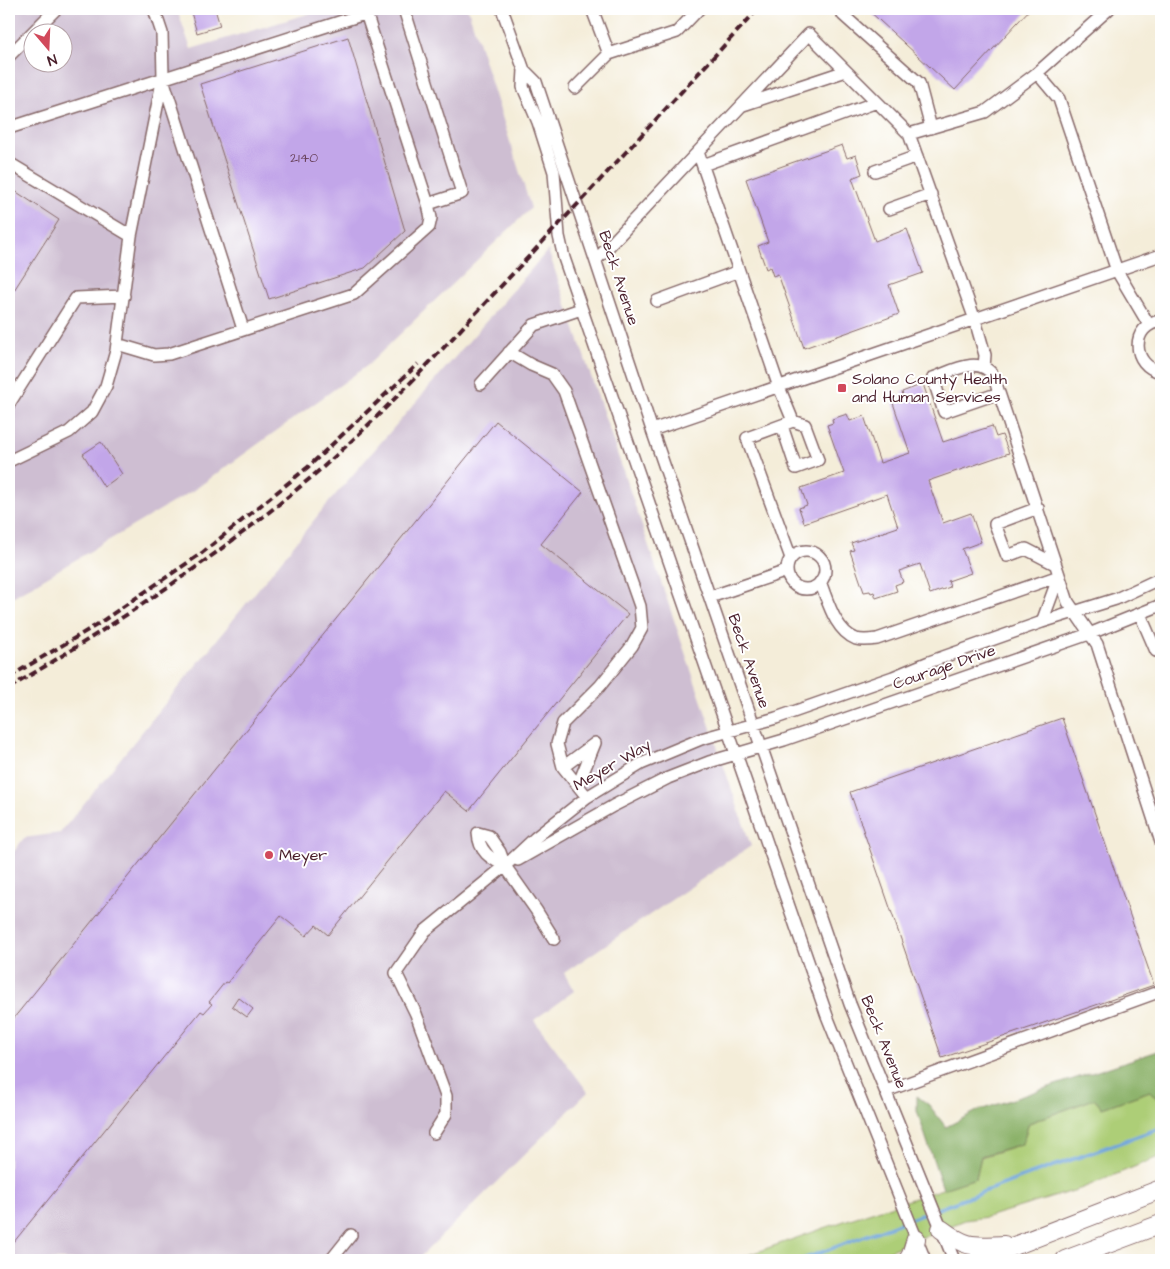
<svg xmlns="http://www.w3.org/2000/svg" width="1170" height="1269" font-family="'Architects Daughter',sans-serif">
<rect width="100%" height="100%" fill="#fff"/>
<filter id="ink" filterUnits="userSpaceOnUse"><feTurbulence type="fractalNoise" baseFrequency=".02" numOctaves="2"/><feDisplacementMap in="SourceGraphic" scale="10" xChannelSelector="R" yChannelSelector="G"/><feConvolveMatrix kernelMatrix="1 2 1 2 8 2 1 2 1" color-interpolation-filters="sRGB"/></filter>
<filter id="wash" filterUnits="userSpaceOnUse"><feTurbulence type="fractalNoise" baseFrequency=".0096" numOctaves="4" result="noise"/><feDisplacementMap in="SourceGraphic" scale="20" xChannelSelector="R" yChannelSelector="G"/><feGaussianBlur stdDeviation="1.12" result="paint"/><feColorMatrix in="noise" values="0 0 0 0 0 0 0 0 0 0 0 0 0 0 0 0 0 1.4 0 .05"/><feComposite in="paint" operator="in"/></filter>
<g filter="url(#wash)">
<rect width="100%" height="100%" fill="#f4edd9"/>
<path fill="#cebed2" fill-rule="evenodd" d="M9,9H177L191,49L324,9H468L531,208L368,365L194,490L9,599ZM32,32H62V62H32Z
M548,250L751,846L564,973L574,991L534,1020L588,1092L417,1260H9V858L24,838L60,833L323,509Z"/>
<path fill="#adce77" stroke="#7c7651" d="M1150,1091L1161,1103V1156L1080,1189L987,1217L965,1220L866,1260H734L847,1220L976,1178L981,1157L1022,1144L1029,1123L1094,1099L1102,1108Z"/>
<path fill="#8ab168" stroke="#6a684a" d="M1161,1050V1103L1150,1091L1102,1108L1094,1099L1029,1123L1022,1144L981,1156L976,1178L943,1189L917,1111V1096L929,1105L946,1127L977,1111Z"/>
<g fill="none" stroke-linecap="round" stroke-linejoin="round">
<path stroke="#6fa5dc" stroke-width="4" d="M801,1260L1023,1177L1161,1128"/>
</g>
<g id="blocks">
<path fill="#c2a6e9" d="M190,9H215L220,26L197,33Z
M867,9H1030L955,90Z
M348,37L405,231L365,268L269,299L200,84Z
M842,145L847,158L856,155L862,174L852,178L875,241L907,229L923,273L889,285L899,314L804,348L778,274L773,276L770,267L766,269L758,246L768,242L746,179Z
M9,187L59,220L9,298Z
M923,384L943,442L992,426L996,437L1002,435L1009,453L928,481L943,523L971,513L981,542L962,549L971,573L948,581L950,587L930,594L920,564L899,571L903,582L895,585L897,591L876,598L874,592L871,593L870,591L864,592L850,551L854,550L851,543L898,527L887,494L804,523L799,508L807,505L801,488L844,473L827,425L833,423L832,419L847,414L850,421L864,416L880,463L910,453L893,403L904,399L902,392Z
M496,421L583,492L541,544L628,614L469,811L444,791L328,935L316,925L306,936L281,916L227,983L225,982L209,1002L212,1004L204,1013L201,1011L9,1248V1024Z
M101,442L122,474L104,487L83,454Z
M1062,718L1154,985L942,1058L850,792Z
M238,997L253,1009L247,1017L232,1006Z"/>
</g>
</g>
<g filter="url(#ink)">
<use href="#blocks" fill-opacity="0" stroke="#866768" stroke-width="1"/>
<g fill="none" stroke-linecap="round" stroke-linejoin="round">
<defs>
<path id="minor" d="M502,9L524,70L523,87L538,122L554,172L559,236L564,258L827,1016L925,1260
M842,9L843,15L919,83L931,128
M366,13L428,204
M609,54L677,32L699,9
M9,56L56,9
M524,70L536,82L652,430L850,1004L954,1260
M1037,73L1109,9
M163,79L243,329
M575,88L609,54L592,9
M743,105L846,71
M9,128L380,9
M909,134L985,112L1037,73L1059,99L1117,271L1149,325
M698,152L779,387L793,421L747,438L791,558
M9,163L131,236
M703,165L877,102
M875,171L917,156
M889,209L931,194
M596,260L809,34L909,134L975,320L985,355L984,367
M657,301L739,271
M1161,321C1130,325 1131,366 1161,372
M117,344L154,355L169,354L354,294L429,227L431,218L428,204L462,193L404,9
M509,352L531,365L552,374L564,391L640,606L642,628L632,646L600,686L563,723L557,744L563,767L587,797
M481,384L534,325L581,309
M999,393L944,412L933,378C952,371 980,354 994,377C996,382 997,388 999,393L1068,602L1097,644L1161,842
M9,404L76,298L124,296
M782,426L796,468L818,460L805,425L793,421
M652,430L1161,255
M9,461L69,432L92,412L106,386L116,351L131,236L163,77L162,33L154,9
M1038,508L995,524L1007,556L1026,549L1055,564
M787 570a19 19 0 1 1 38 0a19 19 0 1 1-38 0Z
M820,582C828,601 835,631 856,639C863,641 870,640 877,639L1059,576
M710,597L787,571
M1140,614L1156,651
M1042,622L1059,576
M563,767L594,744
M578,785L595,743
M518,860L613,806L668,778L709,762L784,740L1089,634L1161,605
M505,866C490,858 479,852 478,833L489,836L500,852L505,866L536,910L554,939
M886,1091L1161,991
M434,1133L446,1114V1096L416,1014L396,973L425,931L505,866L535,838L587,797L641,764L701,739L776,718L893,677L929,662L1042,622L1116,599L1161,578
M331,1260L351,1235"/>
<path id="highway" d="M941,1229C968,1249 973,1246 1004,1245
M908,1260L911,1255L916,1239
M978,1260L1161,1189
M1065,1260L1161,1224"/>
</defs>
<use href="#minor" stroke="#866768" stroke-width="14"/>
<use href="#highway" stroke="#866768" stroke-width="20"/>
<use href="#minor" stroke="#fff" stroke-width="11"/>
<use href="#highway" stroke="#fff" stroke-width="18"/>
<path stroke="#4a1f2b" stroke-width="4" stroke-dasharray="8 4" stroke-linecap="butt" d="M9,677L95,626L202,553L308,467L418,364
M9,688C121,621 223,554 322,468C392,406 454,336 518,268C599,182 678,95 758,9"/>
</g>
</g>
<g fill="#d1495b" stroke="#fff" stroke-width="2">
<rect x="837" y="383" width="10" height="10" rx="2.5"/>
<circle cx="269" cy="855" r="5"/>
</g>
<g text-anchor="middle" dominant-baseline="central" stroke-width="4" stroke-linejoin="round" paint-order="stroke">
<g font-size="14" fill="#68415a">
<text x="304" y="158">2140</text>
</g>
<g font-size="16" fill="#4a1f2b" stroke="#fff">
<text transform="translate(619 278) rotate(72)">Beck Avenue</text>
<text transform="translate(749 661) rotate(71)">Beck Avenue</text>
<text transform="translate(944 667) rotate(-19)">Courage Drive</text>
<text transform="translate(612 765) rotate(-30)">Meyer Way</text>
<text transform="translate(884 1042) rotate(68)">Beck Avenue</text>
</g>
<g font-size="16" fill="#4a1f2b" stroke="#fff" text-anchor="start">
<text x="852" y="379">Solano County Health<tspan x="852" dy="18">and Human Services</tspan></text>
<text x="279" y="855">Meyer</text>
</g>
</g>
<rect width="1170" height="1269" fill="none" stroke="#fff" stroke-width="30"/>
<g transform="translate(48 48) rotate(161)"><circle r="24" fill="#ffffff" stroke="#b7a5aa"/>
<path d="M0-4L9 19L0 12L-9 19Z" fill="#d1495b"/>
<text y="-8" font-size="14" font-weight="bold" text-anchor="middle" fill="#4a1f2b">N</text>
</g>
</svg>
